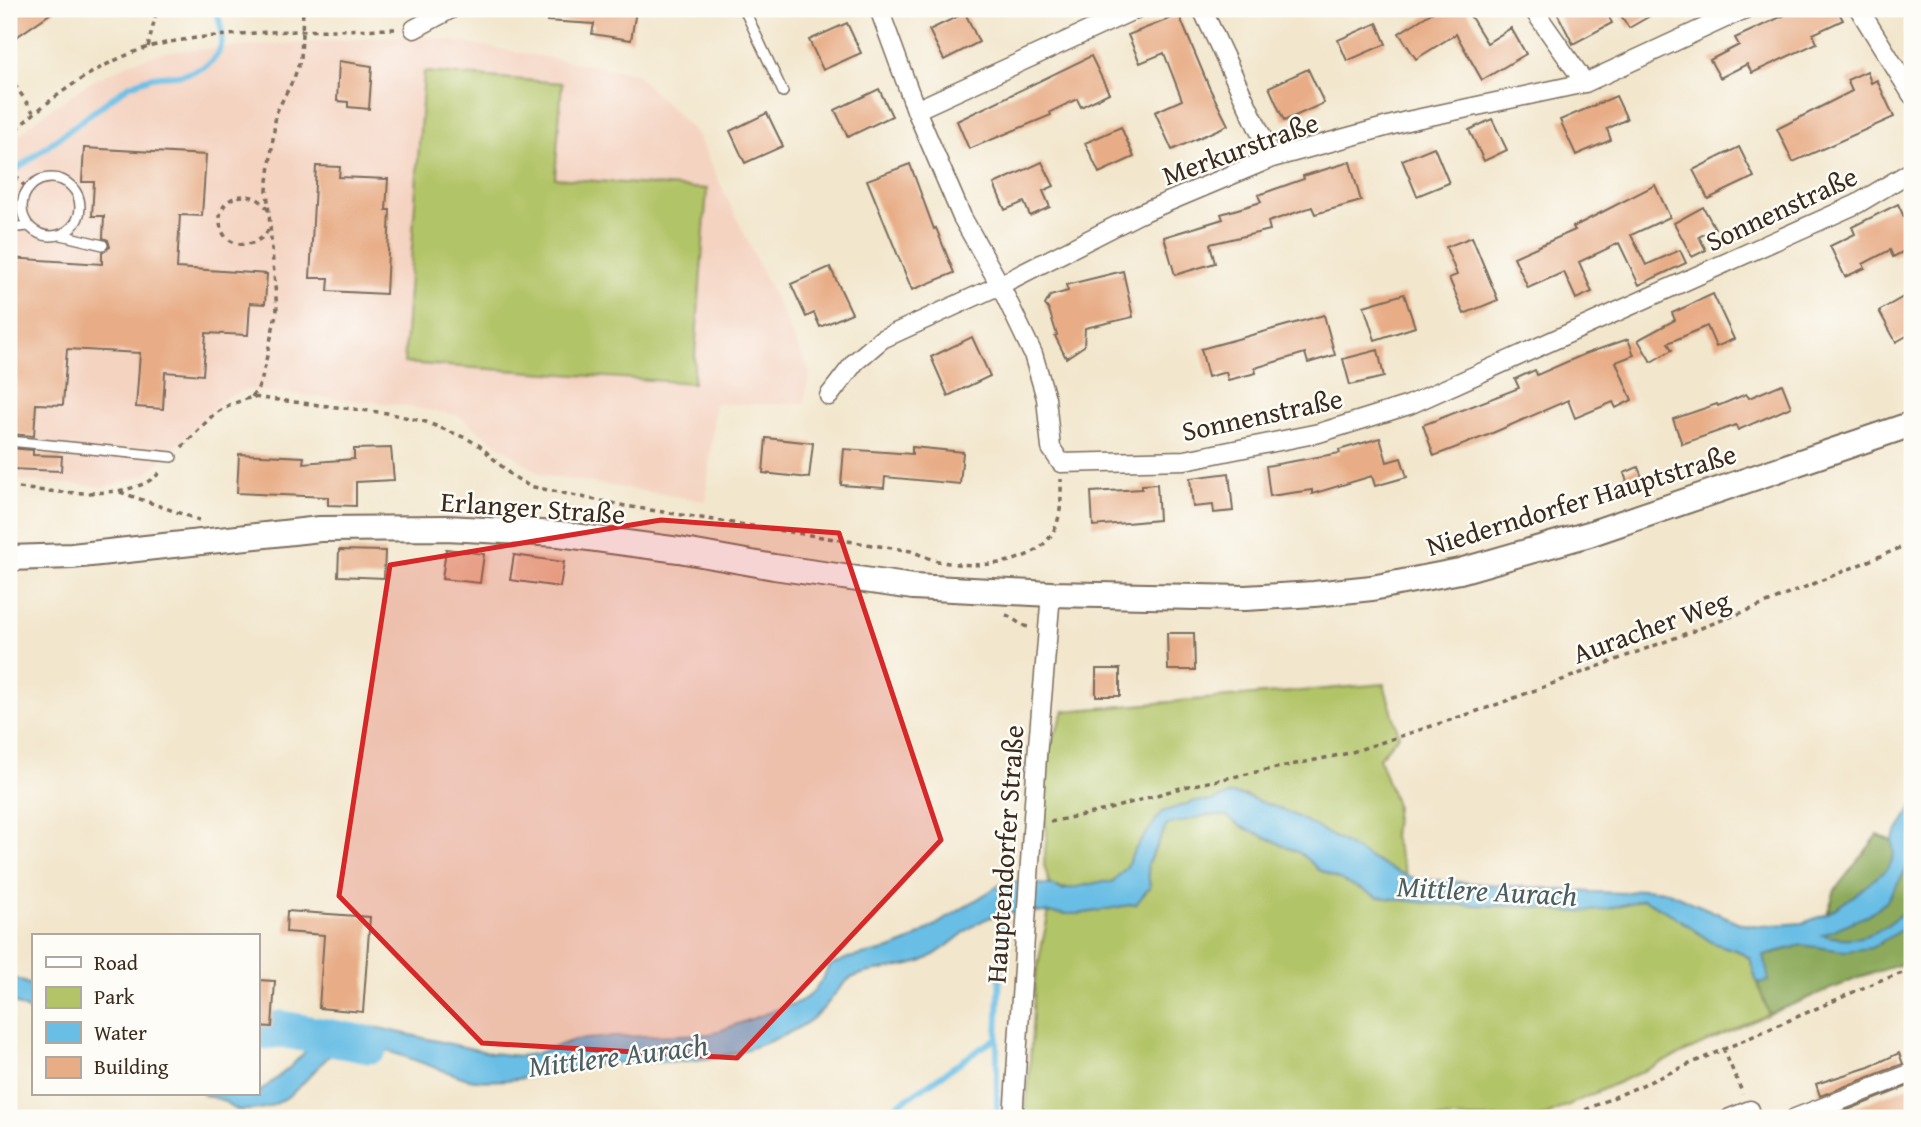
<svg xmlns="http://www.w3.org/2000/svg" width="1921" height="1127" font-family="'Gentium Book Plus',serif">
<rect width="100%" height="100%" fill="#fdfcf7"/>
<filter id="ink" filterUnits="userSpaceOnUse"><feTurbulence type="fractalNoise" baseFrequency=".0143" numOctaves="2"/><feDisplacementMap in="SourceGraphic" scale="14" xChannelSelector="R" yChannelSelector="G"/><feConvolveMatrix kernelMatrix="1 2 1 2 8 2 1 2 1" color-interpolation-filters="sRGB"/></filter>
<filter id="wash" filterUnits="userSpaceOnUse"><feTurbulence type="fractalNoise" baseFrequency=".00686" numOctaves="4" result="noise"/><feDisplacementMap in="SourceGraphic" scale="28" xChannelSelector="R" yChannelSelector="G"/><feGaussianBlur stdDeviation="1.57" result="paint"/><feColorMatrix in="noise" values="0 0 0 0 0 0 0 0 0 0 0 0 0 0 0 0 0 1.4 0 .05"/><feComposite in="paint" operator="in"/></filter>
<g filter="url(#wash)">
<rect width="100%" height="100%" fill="#f2e6cc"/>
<path fill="#f4d3c1" d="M419,35L635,73L696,133L810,372L804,404H715L706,501L541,475L457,415L391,404L248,390L226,397L146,475L104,487L9,479V144L37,119L85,85L132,62L164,52Z"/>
<path fill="#b2c467" stroke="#767742" stroke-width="2" d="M424,72L562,83L555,178L707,189L693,383L404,363Z
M1384,684L1399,735L1379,758L1396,805L1393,837L1407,875L1393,871L1262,803L1245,795L1231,794L1212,801H1196L1162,812L1134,851L1126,868L1112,882C1090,882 1071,894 1050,885L1044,865L1047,833L1043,811L1046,758L1064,711Z
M1207,815L1227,816L1240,826L1300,853L1319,870L1378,897L1436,904L1604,910L1644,899L1673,915L1713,943L1738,951L1750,959L1769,1014L1540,1118H1023L1028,1093L1035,979L1049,911C1090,917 1114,905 1150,888L1147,865L1167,825Z"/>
<path fill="#8daa5c" stroke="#646a3d" stroke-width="2" d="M1878,835L1892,841C1893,846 1895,852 1894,857C1889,876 1844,903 1827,914L1835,890Z
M1912,860V904C1882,933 1863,945 1821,935L1886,902Z
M1912,923V961L1866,975L1769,1014L1757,983L1768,981L1764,956L1802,945L1844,951L1871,948Z"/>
<path fill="#69bee5" stroke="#527482" stroke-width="2" d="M1231,794C1244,795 1254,800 1267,804C1320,822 1364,862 1417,879L1592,892L1624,893L1643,889L1666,891L1742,924L1761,926L1803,923L1827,914L1855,895L1889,867L1894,855L1892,841L1912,807V860L1886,902L1866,916L1822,935C1862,945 1883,932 1912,904V923L1871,948L1844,951L1802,945L1764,955L1769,981L1757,983L1750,958L1738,951L1713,943L1673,915L1644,899L1604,910L1570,912L1527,906L1436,904L1378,897L1319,870L1300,853L1240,826L1227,816L1207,815L1167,825L1147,865L1150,887L1136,904C1113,907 1090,915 1068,914C1043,913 1018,908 994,916C967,924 949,950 923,961C899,971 874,967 851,978C841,983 829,1004 819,1013C798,1033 762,1045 734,1053C692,1065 646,1060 602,1064C559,1068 522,1084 476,1080C468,1080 459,1076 451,1073C422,1064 384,1046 354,1045C319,1045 303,1109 250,1110C245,1110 239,1111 235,1109C230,1107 227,1102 222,1100C215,1098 209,1097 202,1094H257L289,1068L330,1027L352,1025L379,1028L491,1053L520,1056L535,1054L574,1040L611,1037L711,1034L786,1006C809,1002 820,986 829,966L848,958L890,949L910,941L1000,885L1012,882L1050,885L1063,890L1100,882H1112L1126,868L1134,851L1162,812L1196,801H1212Z
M9,976L33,986V1013L9,1000Z"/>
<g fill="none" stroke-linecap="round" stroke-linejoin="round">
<path stroke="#69bee5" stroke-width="6" d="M9,175L128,86C135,83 142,80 149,78C161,74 176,77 188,73C223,64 229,40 215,9
M997,1038V1118
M874,1118C917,1095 955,1064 997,1038L1003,907"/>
<path stroke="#69bee5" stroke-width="37" d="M257,1032L281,1029L370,1045"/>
</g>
<g id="blocks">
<path fill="#e8ad87" d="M9,9H57L9,42Z
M548,9L636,11L631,40L592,34L594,24L547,21Z
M1438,9H1466L1487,43L1511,28L1526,54L1482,80L1456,34L1416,59L1399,33Z
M1555,9H1605L1612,23L1573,44Z
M1617,9H1662L1629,28Z
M1798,9H1837L1843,20L1813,34L1817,43L1752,73L1747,64L1720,78L1710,60L1739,45L1735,38Z
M965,13L979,42L944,60L929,30Z
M1179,15L1209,87L1228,125L1172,150L1155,112L1182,100L1164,53L1140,63L1128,35Z
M847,23L861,53L823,70L809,40Z
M1377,23L1386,44L1347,61L1338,40Z
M1091,56L1109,93L1081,107L1077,99L1050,112L1051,115L969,149L957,121Z
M339,61L372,66L369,109L348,107V102L337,101Z
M1308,69L1324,103L1284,121L1269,87Z
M1867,71L1871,83L1877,80L1894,117L1793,162L1777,129L1852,91L1847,80Z
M879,89L892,116L848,137L835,110Z
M1616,96L1627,119L1607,129L1611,140L1576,155L1560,120Z
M767,113L783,146L745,163L730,131Z
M1492,119L1507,150L1484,161L1469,130Z
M1121,127L1134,157L1099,173L1085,143Z
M1434,147L1449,183L1417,196L1402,160Z
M1739,147L1754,177L1708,199L1693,170Z
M84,148L206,155L202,216L180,215L177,268L267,274L265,304L250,303L248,335L206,333L203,375L165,372L163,409L136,407L140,353L67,349L63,405L36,404L34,436L9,434V258L102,264V252L110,247L108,240L103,238L104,216H92L94,182H82Z
M1042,162L1054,186L1043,191L1050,207L1030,216L1024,202L1005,210L994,184Z
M1350,162L1361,201L1315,214L1312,207L1268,222L1270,230L1210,244L1215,263L1175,275L1164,237L1223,219L1221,214L1261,202L1258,195L1304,179L1303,176Z
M910,164L934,229L936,228L954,273L912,290L867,180Z
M316,166L340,167L339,177L388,179L386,210H390L386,294L328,291L329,278H310Z
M1655,185L1670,217L1631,235L1646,265L1680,250L1686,263L1639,285L1619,243L1579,262L1592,292L1576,299L1564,272L1528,288L1514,257L1575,230L1573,227Z
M1898,204L1912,234V247L1893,257L1890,250L1863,264L1865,268L1845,277L1830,246L1855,234L1852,227Z
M1703,207L1715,228L1699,237L1706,250L1692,257L1674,223Z
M1472,237L1498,300L1464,314L1449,278L1457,275L1446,247Z
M830,267L852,313L820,327L814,313L806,317L791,284Z
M1123,271L1133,317L1085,328L1084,346L1066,358L1055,336L1057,335L1049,310L1045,305L1050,296L1068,291L1066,285Z
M1912,292V333L1896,342L1879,311Z
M1404,294L1415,327L1375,340L1364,306Z
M1713,294L1734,339L1716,347L1707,326L1668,343L1672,350L1651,362L1638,340L1675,320L1672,313Z
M1324,315L1335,355L1308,363L1305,353L1255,368L1256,373L1228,380L1226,372L1208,377L1201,349Z
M972,337L990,376L948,396L931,357Z
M1628,339L1634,355L1616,362L1632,400L1616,408L1613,402L1575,418L1568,400L1488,435L1434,456L1423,425L1519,388L1515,379L1535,370L1537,375L1585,354Z
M1378,350L1384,377L1350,385L1343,359Z
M1782,384L1791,407L1738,430L1736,425L1682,444L1673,419L1717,404L1718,406L1746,394L1749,398Z
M766,438L813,443L809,478L763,473Z
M1380,438L1387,462L1401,458L1407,477L1375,486L1372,476L1312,494V490L1270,496L1266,466L1340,453L1339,450Z
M912,447L963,452L960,484L885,477L884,488L841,485L844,449L912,454Z
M9,448L33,450V455L62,456L61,471L9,469Z
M391,448L394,480L356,482V506L328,505V497L237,493L239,454L304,457L303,463L354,459V449Z
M1638,467L1644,482L1629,488L1624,473Z
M1229,473L1233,511L1214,513L1213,505L1193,507L1190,478Z
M1157,484L1159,520L1093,526L1091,492L1142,489V485Z
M446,549L484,554L480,583L442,579Z
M339,550L385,551L384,578L338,576Z
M514,555L564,562L560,587L510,580Z
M1167,633H1194L1195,670H1168Z
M1096,669H1120V696H1096Z
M287,911L370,917L363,1012L319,1008L324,935L286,932Z
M257,980L275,981L272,1027L257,1026Z
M1899,1053L1903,1064L1820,1096L1816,1084L1869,1067Z
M1911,1085L1912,1118H1827Z"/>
</g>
</g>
<g filter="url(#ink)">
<use href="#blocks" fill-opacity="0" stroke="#7b6c5b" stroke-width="2"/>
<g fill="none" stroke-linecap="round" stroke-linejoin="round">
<defs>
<path id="lane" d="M744,9L783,92
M22 207a29 29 0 1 1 58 0a29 29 0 1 1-58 0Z
M9,228L28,226
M61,235L103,245
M9,441L172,457"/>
<path id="street" d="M879,9L916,110L962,217L1000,285L1033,354L1046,398L1051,448L1061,463L1185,460L1319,433L1409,405L1857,204L1912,171
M1202,9L1272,158
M1533,9L1585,83
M1859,9L1912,95
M414,29L451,9
M916,110L1136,9
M829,396L855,362L882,339L1000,285L1139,214L1272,158L1407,121L1585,83L1745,9
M1013,1118L1037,757L1051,594
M1730,1118L1750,1110
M1795,1118L1912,1073"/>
<path id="secondary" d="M9,558L72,556L320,529L446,528L559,534L679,550L774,567L913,587L1051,594L1245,598L1314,594L1372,588L1460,571L1589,534L1912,424"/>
</defs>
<use href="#lane" stroke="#7b6c5b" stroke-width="12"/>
<use href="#street" stroke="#7b6c5b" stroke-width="21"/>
<use href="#secondary" stroke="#7b6c5b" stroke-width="28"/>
<path stroke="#7b6c5b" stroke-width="3.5" stroke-dasharray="5 5" stroke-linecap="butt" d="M148,47L157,9
M9,76L33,112
M9,136C48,99 97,63 149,47C174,40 202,37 228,35C284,30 339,30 395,29
M9,168L27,189
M268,210C255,186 217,194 220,223C223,252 263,250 270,225
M252,397L261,383L277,310L267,190L276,113L294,78L301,58L303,9
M182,447L214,414L229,405L252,397L387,413L426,422L468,439L480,446L511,475L529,486L625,506L911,551C921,555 932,560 942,562C978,568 1038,567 1055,528C1062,513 1061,495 1061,479
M9,487C48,491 134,504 161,471
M120,492L199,520
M1006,615C1014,618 1020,626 1029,627
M1050,822L1106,810L1184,787L1349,753L1493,706L1757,607L1912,543
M1723,1048L1743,1094
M1567,1118L1881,980L1912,970"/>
<use href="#lane" stroke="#fff" stroke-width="9"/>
<use href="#street" stroke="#fff" stroke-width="18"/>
<use href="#secondary" stroke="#fff" stroke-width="24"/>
</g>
</g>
<path fill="#d62828" fill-opacity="0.2" stroke="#d62828" stroke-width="5" stroke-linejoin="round" d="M661,520L839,533L941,840L737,1058L482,1043L339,896L390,565Z"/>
<g text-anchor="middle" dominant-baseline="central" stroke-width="5" stroke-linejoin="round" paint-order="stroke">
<g font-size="28" fill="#3b2a1e" stroke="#fdfcf7">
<text transform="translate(1240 148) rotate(-20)">Merkurstraße</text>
<text transform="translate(1781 208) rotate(-25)">Sonnenstraße</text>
<text transform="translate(1262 414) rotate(-12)">Sonnenstraße</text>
<text transform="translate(1581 499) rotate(-17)">Niederndorfer Hauptstraße</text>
<text transform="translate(533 507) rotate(4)">Erlanger Straße</text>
<text transform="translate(1651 626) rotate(-20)">Auracher Weg</text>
<text transform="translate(1004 854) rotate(-86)">Hauptendorfer Straße</text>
</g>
<g font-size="30" font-style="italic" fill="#4b5e64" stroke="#fdfcf7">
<text transform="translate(1487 890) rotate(3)">Mittlere Aurach</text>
<text transform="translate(618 1055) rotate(-7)">Mittlere Aurach</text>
</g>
</g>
<rect width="1921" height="1127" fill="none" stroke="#fdfcf7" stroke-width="35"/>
<rect x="32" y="934" width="228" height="161" fill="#fdfcf7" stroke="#afa8a0" stroke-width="2"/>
<rect x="46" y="957" width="35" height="10" fill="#ffffff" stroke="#afa8a0" stroke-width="2"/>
<text x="94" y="970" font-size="21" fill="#3b2a1e">Road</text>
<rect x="46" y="987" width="35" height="21" fill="#b2c467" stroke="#afa8a0" stroke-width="2"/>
<text x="94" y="1004" font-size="21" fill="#3b2a1e">Park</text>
<rect x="46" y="1022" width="35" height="21" fill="#69bee5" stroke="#afa8a0" stroke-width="2"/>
<text x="94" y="1040" font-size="21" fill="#3b2a1e">Water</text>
<rect x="46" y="1057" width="35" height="21" fill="#e8ad87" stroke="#afa8a0" stroke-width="2"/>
<text x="94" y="1074" font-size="21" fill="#3b2a1e">Building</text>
</svg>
